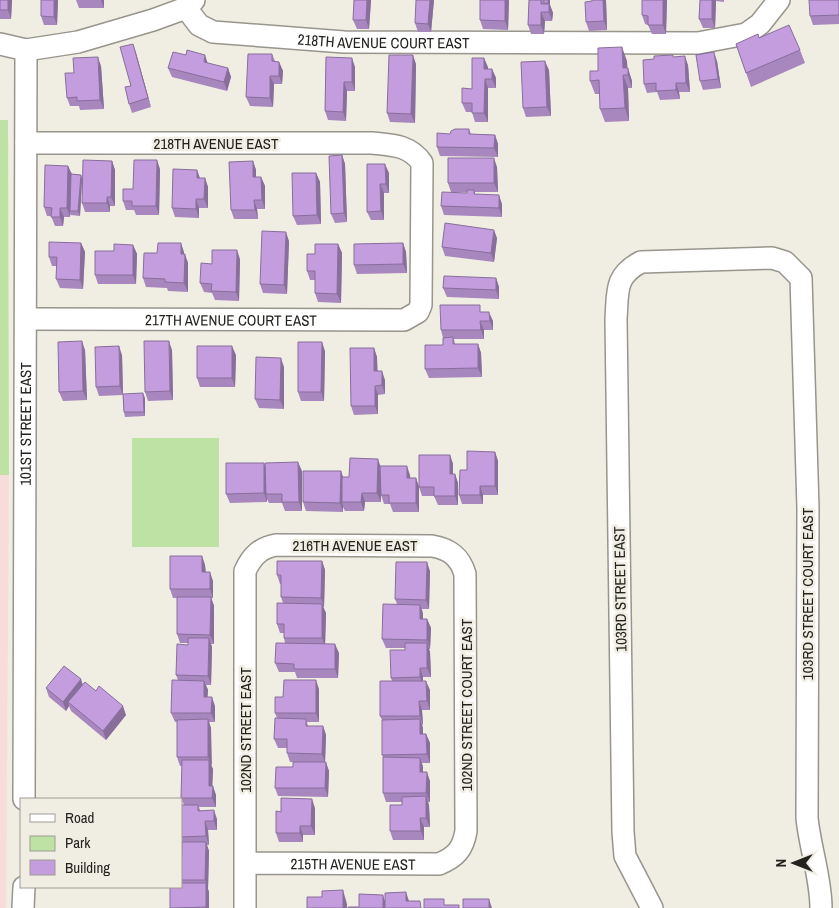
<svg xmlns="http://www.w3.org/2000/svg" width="839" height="908" font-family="'Archivo Narrow',sans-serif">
<rect width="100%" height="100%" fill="#f0ede3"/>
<path fill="#f7dcd9" d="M0,475H9L6,908H0Z"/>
<path fill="#bee2a4" d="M0,120H8L9,475H0Z
M132,438H219V547H132Z"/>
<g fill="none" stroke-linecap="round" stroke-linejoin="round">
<defs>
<g id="minor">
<path id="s1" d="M186,8L199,25L213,32L344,42L698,43L746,34L760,24L779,0"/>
<path d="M0,44L26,50L78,42L153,20L186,8L194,0"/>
<path id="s2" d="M26,319L404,320L418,312L421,305L422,163C410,145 392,145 372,143H26"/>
<path id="s3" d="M24,799L26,50"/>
<path id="s4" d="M245,863L439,864C456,857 463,849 466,831L465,574C460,557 450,549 432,546L276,545C260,548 252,556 245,571V908"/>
<path d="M23,908L24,887"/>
<path d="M652,908L625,856L623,832L616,319C618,292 614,276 641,262L772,258L785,262L801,278L808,508L807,818C810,848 821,878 821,908"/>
</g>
</defs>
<use href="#minor" stroke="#97958c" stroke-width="24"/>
<use href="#minor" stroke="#fff" stroke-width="21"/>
</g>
<path fill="#a887be" d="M0,0H12L11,19H0Z
M41,0H58L57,25H44L41,16Z
M76,0H104V8H79Z
M371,0L369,29H357L353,20Z
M434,0L431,32H418L415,23Z
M509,0L508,30L483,29L480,20Z
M529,0H550V5L553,13L552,21H545L544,34H531L528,25Z
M592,0H606L607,30L589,31L586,22Z
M642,0H667L666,34H652L648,25L645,24L642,15Z
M700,0H724V2L716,1L715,28H703L699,19Z
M839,0V24L813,25L810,16Z
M759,38L800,50L805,63L751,87L736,44Z
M133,44L136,53L151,107L132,113L129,104Z
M272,54L275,61L279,62L283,71L282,84H274L273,107L250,106L246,97Z
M326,57L355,67V91H347L346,121L328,120L325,111Z
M673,57L688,65L690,92H679L680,99L660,100L657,92L647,93L644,84L654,59Z
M484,58L488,69H492L496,78V88H488V122H475L472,112H466L462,103L472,89Z
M627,61V68L632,81V88H628L629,121L605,122L600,109V94H595L590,81L598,71Z
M717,61L721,88L703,90L700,81Z
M416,64L415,123L390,122L387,113Z
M101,66L104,109L80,110L79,106H70L67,98L74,73Z
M168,68H228L231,77L227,91L172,77Z
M549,70L551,116L526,117L523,108Z
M469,129L471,134L495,135L498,144V157L440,156L437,147L450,134Z
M342,155L345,164L347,222L335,223L331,214Z
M112,161L115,170V206H110V212H85L82,203Z
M253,161L256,170V177H261L265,186V209H257L258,219H234L231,210Z
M367,164L389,173V193H384V220H371L367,212Z
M68,166L72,174L81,175L82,179L80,216L71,215V213L70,217H64L63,226H55L51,216H47L44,207Z
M497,167L498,192H475V194L502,204V217L444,215L441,206L467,193V192H451L448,183Z
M160,169L159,215H136L134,210H126L123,201L133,189Z
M197,170L200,178H205L208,187V208H199V218L175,217L172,208Z
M316,173L320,182L321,224L297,225L293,216Z
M497,238L494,262L445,256L442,247Z
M289,241L287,294L263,293L260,284Z
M81,243L85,252L83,289L60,288L56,279L57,266H52L49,257Z
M403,243L406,252L407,273L357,274L354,265Z
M338,244L342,253L341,303L318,302L315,293V280H310L307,271L315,254Z
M133,245L137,254L136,284H98L95,275L114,251Z
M184,252V254L188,263V292L168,291L167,288L146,287L143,278L157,253Z
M240,259L239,301L215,300L212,293L204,292L200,283L212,264Z
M496,278L499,287V299L447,297L443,288Z
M483,312L493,321V330H484V339H454L455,344H478L481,353L482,377L429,378L425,369L443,345V338L441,330Z
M374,348L377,357V371L385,380V394L378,395V414L354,415L351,406Z
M85,350L87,400L63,401L59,392Z
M172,350L173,400L148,401L145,392Z
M325,351L324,401H301L298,392Z
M122,355L123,394L145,398V416L125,417L124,412L123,395L99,396L96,387Z
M236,355L235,387H200L197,378Z
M284,367V409L259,408L255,399Z
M495,452L498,461V495H483V504H462L459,495L467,470Z
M450,455L453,464V474H455L458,483V505H438L434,496H422L419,487Z
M265,466L302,471V511H285L282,503H269L267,499V502L230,503L226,494Z
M381,466L410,475V478H416L419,487V512H393L390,504H384L381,495V502H365L364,511H345L343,507V512L306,511L303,502L341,471L343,477H349Z
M202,556L205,565L206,572L213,581V598H211L214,606V644H211L212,647L211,685H206L208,690L207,697L215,706V722H209L211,728V766L213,769L212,786L216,795V807H199L200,810L217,819V830H208L209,845H207L209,851L208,889L209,892V908H170L181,887V805H184L181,798L182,766H180L177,757V722H175L171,713L178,680L176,675L188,645V643H180L177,634V598H173L170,589Z
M322,561L325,570L324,607H323L326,613L325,644L339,653L338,678H297L295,672H279L275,663L285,643L284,638V633H280L277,624L283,603L281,597V584H280L277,575Z
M430,571L429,609H422L423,614V619H427L431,628L430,649H429L430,652L431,677H423V681L430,690V710H422L423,725H422L423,728V734H426L430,743V763H422L423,767V772L430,781V802H428L429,805L430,827H424V840H393L390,831L402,805V802H386L383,793V757L382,755V720L380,716L392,681L391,678L405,650V648H386L382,639L397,604L395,599Z
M83,685L126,715L106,740L71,711L69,706L66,711L49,697L46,688Z
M319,689V722H307L308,726H323L326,735L325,762L329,771L328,797L278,796L275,788L293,767V762H290L287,753V748H278L274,739L277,718L275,713L283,697Z
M315,808V835H303V842H279L276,833L281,812Z"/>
<path fill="#886e9b" d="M8,0H12L11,19L8,10Z
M54,0H58L57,25L54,17Z
M101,0H104V8Z
M367,0H371L369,29L366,20Z
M430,0H434L431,32L428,24Z
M505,0H509L508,30L505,21Z
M548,0H550V5L553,13L552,21L549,12V7L548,3Z
M603,0H606L607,30L604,21Z
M663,0H667L666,34L663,25Z
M712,0H715L716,1L715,28L712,19Z
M541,12L545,21L544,34L541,25Z
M133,44L136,53L151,107L148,98Z
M622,47L627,61L628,75L623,68Z
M714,52L717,61L721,88L718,79Z
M205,55L208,64L204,62Z
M413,55L416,64L415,123L411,114Z
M685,56L688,65L690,92L686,83Z
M98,57L101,66L104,109L100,100Z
M352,58L355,67V91L352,82Z
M484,58L488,67V78L484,69Z
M545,61L549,70L551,116L547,107Z
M279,62L283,71L282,84L279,76Z
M228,68L231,77L227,91L224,82Z
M628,68L632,81V88L628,75Z
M492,69L496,78V88L492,79Z
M623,75L628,88L629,121L625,108Z
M270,76L274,84L273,107L270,98Z
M485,79L488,88V122L484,113Z
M344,82L347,91L346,121L343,112Z
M676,83L679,92L680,99L676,90Z
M495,135L498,144V157L494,148Z
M342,155L345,164L347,222L344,213Z
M494,158L497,167L498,192L494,183Z
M157,160L160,169L159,215L156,206Z
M112,161L115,170V206L111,197Z
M253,161L256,170V186L253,177Z
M385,164L389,173V193L386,184Z
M68,166L72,175L70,211V217L67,208Z
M197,170L200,179L197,178Z
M316,173L320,182L321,224L317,215Z
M81,175L82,179L80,216L78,211Z
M261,177L265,186V209L262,200Z
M205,178L208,187V208L204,199Z
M380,184L384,193V220L381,211Z
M499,195L502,204V217L499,208Z
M107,197L110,206V212L107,203Z
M196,199L199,208V218L196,209Z
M254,200L257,209L258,219L255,210Z
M60,208L64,217L63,226L60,217Z
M494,230L497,238L494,262L491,253Z
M286,232L289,241L287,294L284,285Z
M81,243L85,252L83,289L80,280Z
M181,243L184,252V263L181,254Z
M403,243L406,252L407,273L403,264Z
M338,244L342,253L341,303L337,294Z
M133,245L137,254L136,284L133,275Z
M237,250L240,259L239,301L236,292Z
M185,254L188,263V292L184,283Z
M496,278L499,287V299L496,290Z
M489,312L493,321V330L490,321Z
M480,321L484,330V339L481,330Z
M82,341L85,350L87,400L83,391Z
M169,341L172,350L173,400L170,391Z
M322,342L325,351L324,401L321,392Z
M478,344L481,353L482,377L478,368Z
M119,346L122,355L123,395L120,386Z
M232,346L236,355L235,387L232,378Z
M374,348L377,357L378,380L374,371Z
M281,358L284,367V409L280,400Z
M382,371L385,380V394L382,385Z
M375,386L378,395V414L375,406Z
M143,393L145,398V416L144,412Z
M495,452L498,461V495L495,486Z
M450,455L453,464V483L450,474Z
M378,459L381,468V502L377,493Z
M298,462L302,471V511L299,502Z
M264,463L267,472L266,494L267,499V502L264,493Z
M407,466L410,475L411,487L407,478Z
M341,471L344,480L342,502L343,507V512L340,503Z
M455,474L458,483V505L455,496Z
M416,478L419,487V512L416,503Z
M480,486L483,495V504L480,495Z
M362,493L365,502L364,511L361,502Z
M202,556L205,565L206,581L202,572Z
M322,561L325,570L324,607L321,598Z
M427,562L430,571L429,609L426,600Z
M210,572L213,581V598L210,589Z
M211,597L214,606V644L210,635Z
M322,604L326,613L325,647L322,638Z
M420,605L423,614V628L420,619Z
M427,619L431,628L430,649L427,640Z
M209,638L212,647L211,685L208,676Z
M427,643L430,652L431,677L427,668Z
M335,644L339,653L338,678L335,669Z
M420,668L423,677V686L420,677Z
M81,679L84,688L68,702L69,706L66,711L63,702Z
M316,680L319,689V722L316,713Z
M204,681L208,690L207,706L204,697Z
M426,681L430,690V710L427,701Z
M212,697L215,706V722L211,713Z
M419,701L422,710L423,725L420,716Z
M123,706L126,715L106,740L103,731Z
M208,719L211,728L212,766L208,757Z
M420,719L423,728V743L420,734Z
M323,726L326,735L325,763L322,754Z
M426,734L430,743V763L427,754Z
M420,758L423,767V781L420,772Z
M209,760L213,769L212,795L209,786Z
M326,762L329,771L328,797L325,788Z
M427,772L430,781V802L426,793Z
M213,786L216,795V807L212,798Z
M426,796L429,805L430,827L426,818Z
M312,799L315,808V835L311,826Z
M214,810L217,819V830L214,821Z
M420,818L424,827V840L421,831Z
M205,821L208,830L209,845L206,836Z
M300,826L303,835V842L300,833Z
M206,842L209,851L208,889L205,880Z
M206,883L209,892V908H206Z
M343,890L347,904V908H343Z
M406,892L409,901H406Z
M383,895L386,904V908H383Z
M489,899L492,908H489Z"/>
<path fill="#c39ddd" stroke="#886e9b" d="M0,0H8V10H0Z
M41,0H54V17L41,16Z
M354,0H367L366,20H353Z
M416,0H430L428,24L415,23Z
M480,0H505V21L480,20Z
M529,0H541V4H549V12H541V25H528Z
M544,0H548V3H544Z
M592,0H603L604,21L586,22L585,2L592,1Z
M642,0H663V25H648V16L642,15Z
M700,0H712V19H699Z
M809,0H839V15L810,16Z
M789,25L800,50L746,73L736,44L758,34L759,38Z
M133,44L148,98L129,104L125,87L131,86L120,47Z
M622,47L623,68H628V75H623L625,108L600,109L599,80L590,81V71H598V48Z
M187,50L205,55L204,62L228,68L224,82L168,68L173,52L186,55Z
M714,52L718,79L700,81L696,55Z
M248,54H272V61L279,62V76H270V98L246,97Z
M389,55H413L411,114L387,113Z
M673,55V57L685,56L686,83H676V90L656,91V83L644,84L643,60L654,59V56Z
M98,57L100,100L77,101V97L67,98L65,73H74L73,58Z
M326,57L352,58V82H344L343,112L325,111Z
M472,58H484V69H492V79H485L484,113H472V103H462V88L472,89Z
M545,61L547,107L523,108L521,62Z
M455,129H469V134L495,135L494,148L437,147V133L450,134L451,131Z
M342,155L344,213L331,214L329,156Z
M448,158H494V183H448Z
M83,160L112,161L111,197H107V203H82Z
M134,160H157L156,206H132V201H123V189H133Z
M253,161V177H261L262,200H254L255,210H231L229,162Z
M367,164H385L386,184H380L381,211L367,212Z
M45,165L68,166L67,208H60V217H51L52,208L44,207Z
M173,169L197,170V178H205L204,199H196V209L172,208Z
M292,173H316L317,215L293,216Z
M71,174L81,175L78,211H70Z
M467,190H474V194L499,195V208L441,206L442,192L467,193Z
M445,223L494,230L491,253L442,247Z
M262,231L286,232L284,285L260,284Z
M49,242L81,243L80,280L56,279L57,257H49Z
M158,243H181V254H185L184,283L165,282V279L143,278L144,253H157Z
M403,243V264L354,265V244Z
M114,244L133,245V275H95V251H114Z
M315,244H338L337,294L315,293V271H307V254H315Z
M212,250H237L236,292L211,291L212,284L200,283L201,263L212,264Z
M444,276L496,278V290L443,288Z
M440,305H480V312H489L490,321H480L481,330H441Z
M453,337V344H478V368L425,369V345H443V338Z
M82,341L83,391L59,392L58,342Z
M144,341H169L170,391L145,392Z
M298,342H322L321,392H298Z
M119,346L120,386L96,387L95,347Z
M197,346H232V378H197Z
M350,348H374V371H382V385L375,386V406H351Z
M256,357L281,358L280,400L255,399Z
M143,393L144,412H124L123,394Z
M467,451L495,452V486H480V495H459L460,470H467Z
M419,455H450V474H455V496H434V487H419Z
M350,458L378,459L377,493H362L361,502H342V477H349Z
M298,462L299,502H282V494H266L265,463Z
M226,463H264V493L226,494Z
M380,466H407V478H416V503H389V495H381Z
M303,471H341L340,503L303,502Z
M170,556H202V572H210V589H170Z
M277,561H322L321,598L281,597V575H277Z
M396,562H427L426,600L395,599Z
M177,597H211L210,635L177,634Z
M277,603L322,604V638H284V624H277Z
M383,604L420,605V619H427V640L382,639Z
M188,638H209L208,676L176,675L177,644L188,645Z
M276,643L335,644V669H294V664L275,663Z
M405,643H427V668H420V677L391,678L390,650H405Z
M64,666L81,679L63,702L46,688Z
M172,680L204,681V697H212L211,713H171Z
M284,680H316V713H275V697H283Z
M380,681H426L427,701H419L420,716H380Z
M85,682L96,691L99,686L123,706L103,731L68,702Z
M275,718L306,719V726H323L322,754L287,753V739H274Z
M208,719V757H177V720Z
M420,719V734H426L427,754L382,755V720Z
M383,757L420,758V772H427L426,793H383Z
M182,760H209V786H213L212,798H181Z
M293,762H326L325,788H275L276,767H293Z
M426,796V818H420L421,831H390V805H402V797Z
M281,798L312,799L311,826H300V833H276V811L281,812Z
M181,805H198V811L214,810V821H205L206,836L181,837Z
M182,842H206L205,880H181Z
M181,883H206V907L170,908V887H181Z
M343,890V908H307V897H322V891Z
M406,892V901H420L421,908H385V893Z
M359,894L383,895V908H348V907H359Z
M424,899H444V905H459V908H424Z
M463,899H489V908H463Z"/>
<g text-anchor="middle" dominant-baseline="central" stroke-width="5" stroke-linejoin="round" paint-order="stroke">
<g font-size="15" fill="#23221e" stroke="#f0ede3">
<text stroke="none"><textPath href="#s1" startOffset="208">218TH AVENUE COURT EAST</textPath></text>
<text x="216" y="143">218TH AVENUE EAST</text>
<text stroke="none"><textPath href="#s2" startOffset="205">217TH AVENUE COURT EAST</textPath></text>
<text stroke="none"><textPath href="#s3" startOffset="375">101ST STREET EAST</textPath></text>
<text x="355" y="545">216TH AVENUE EAST</text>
<text transform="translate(620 589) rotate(-91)">103RD STREET EAST</text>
<text transform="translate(807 594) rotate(-90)">103RD STREET COURT EAST</text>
<text transform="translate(466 705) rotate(-90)">102ND STREET COURT EAST</text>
<text transform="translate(245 730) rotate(-90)">102ND STREET EAST</text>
<text stroke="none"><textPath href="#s4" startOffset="108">215TH AVENUE EAST</textPath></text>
</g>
</g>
<rect x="20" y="798" width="162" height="90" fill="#f0ede3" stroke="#9e9c94"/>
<rect x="30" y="814" width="25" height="8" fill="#ffffff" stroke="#9e9c94"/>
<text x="65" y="823" font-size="15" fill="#23221e">Road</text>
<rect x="30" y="836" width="25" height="15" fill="#bee2a4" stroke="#9e9c94"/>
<text x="65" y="848" font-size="15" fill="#23221e">Park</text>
<rect x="30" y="860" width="25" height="15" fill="#c39ddd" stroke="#9e9c94"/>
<text x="65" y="873" font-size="15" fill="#23221e">Building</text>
<g transform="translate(794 863) rotate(270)" stroke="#f0ede3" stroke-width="4" paint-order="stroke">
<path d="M0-4L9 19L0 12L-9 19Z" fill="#23221e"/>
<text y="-8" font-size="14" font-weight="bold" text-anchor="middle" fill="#23221e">N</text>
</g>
</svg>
